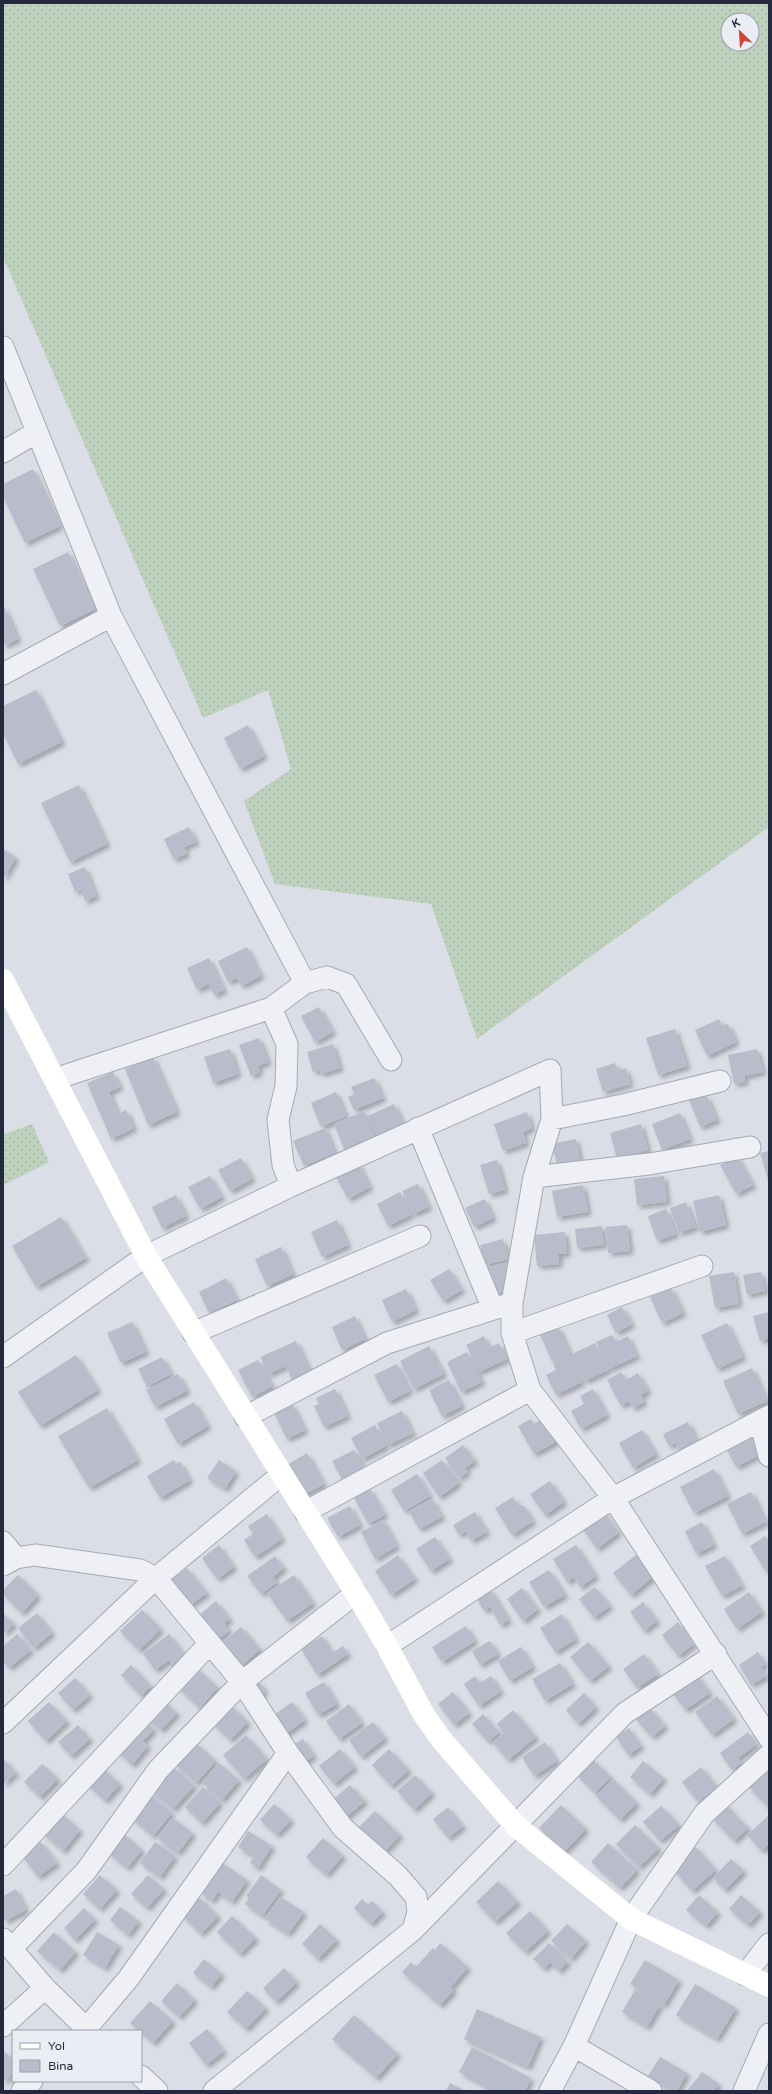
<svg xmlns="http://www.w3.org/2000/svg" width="772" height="2094" font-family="'Varela Round',sans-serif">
<defs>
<pattern id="grass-dots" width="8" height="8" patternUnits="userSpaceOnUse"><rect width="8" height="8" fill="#bdd1bd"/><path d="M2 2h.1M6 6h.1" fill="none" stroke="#a2b3a3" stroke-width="1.8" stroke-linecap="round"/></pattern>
<filter id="shadow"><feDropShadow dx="3.5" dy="3.5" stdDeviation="2" flood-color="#0004"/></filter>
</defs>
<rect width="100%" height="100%" fill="#dcdee7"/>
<path fill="url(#grass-dots)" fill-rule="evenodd" d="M3,3H769V827L477,1039L431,904L275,884L244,801L291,769L268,690L203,718L3,257ZM728,20H752V44H728Z
M32,1124L49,1162L3,1185V1135Z"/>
<path fill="#b9bcca" filter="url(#shadow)" d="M33,469L60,526L25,543L3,497V484Z
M68,552L95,609L60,626L33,569Z
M3,604L18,639L3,646Z
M36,690L62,742L18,764L3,733V706Z
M248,725L264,756L240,769L224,738Z
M79,785L107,844L70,862L41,803Z
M189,827L196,842L184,847L187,853L174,860L164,839Z
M3,849L16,857L3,880Z
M85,867L96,896L85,901L81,890L75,892L68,874Z
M247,947L261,976L241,986L237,978L228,982L218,961Z
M209,958L224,990L214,995L209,984L197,990L187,968Z
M319,1007L333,1032L315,1042L301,1016Z
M719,1019L722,1026L728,1024L736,1042L707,1056L695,1030Z
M675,1029L687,1066L658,1075L646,1038Z
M259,1038L268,1062L258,1066L260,1072L251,1076L239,1045Z
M333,1044L340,1068L321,1074L319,1070L313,1072L307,1052Z
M230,1049L238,1074L213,1083L204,1057Z
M757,1049L763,1072L744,1076L745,1082L734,1084L728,1055Z
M153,1057L177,1112L148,1125L125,1069Z
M615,1063L617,1071L626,1068L630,1084L603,1092L596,1069Z
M113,1072L120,1087L109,1092L118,1114L126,1110L134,1128L111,1139L87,1083Z
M374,1078L383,1098L354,1110L348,1097L354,1094L351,1087Z
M697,1091L700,1098L707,1096L717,1120L700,1127L687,1095Z
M336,1092L346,1116L321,1127L311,1103Z
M394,1104L403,1124L377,1136L368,1116Z
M364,1111L374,1136L344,1149L334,1124Z
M527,1112L532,1128L523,1132L526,1143L503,1151L494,1124Z
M680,1113L690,1139L662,1150L652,1124Z
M641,1124L648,1150L617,1159L610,1133Z
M325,1128L335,1153L304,1166L293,1141Z
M576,1139L580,1160L557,1165L552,1144Z
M769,1151V1183L760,1153Z
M737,1156L753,1185L736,1194L720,1165Z
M241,1158L252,1179L230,1191L218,1170Z
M497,1160L505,1190L489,1194L480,1165Z
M358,1163L370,1187L348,1199L335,1175Z
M210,1176L222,1197L200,1209L188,1187Z
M664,1176L667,1202L637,1205L634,1179Z
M418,1184L429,1207L413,1214L402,1191Z
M583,1185L588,1212L557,1217L552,1191Z
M400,1192L411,1215L388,1226L377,1204Z
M176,1195L186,1216L162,1228L152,1207Z
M719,1195L726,1225L700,1232L693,1201Z
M485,1199L493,1218L474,1227L465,1208Z
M686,1202L696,1227L679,1233L670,1208Z
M666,1209L676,1234L657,1241L648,1216Z
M61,1217L86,1258L36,1287L12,1246Z
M337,1220L348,1245L322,1257L311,1232Z
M627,1225L630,1251L608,1253L606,1227Z
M602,1226L604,1245L577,1248L575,1229Z
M565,1232L567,1253L559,1254V1264L537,1266L534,1235Z
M503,1239L508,1259L485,1265L480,1245Z
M281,1247L293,1274L267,1286L255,1259Z
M505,1263L511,1280L504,1282L507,1290L495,1294L487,1268Z
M449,1269L462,1290L443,1301L430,1280Z
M734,1272L739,1304L715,1308L709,1276Z
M761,1272L765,1291L747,1295L743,1275Z
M226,1278L237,1300L209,1313L199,1292Z
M671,1288L683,1313L662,1323L650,1297Z
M406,1289L416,1310L392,1322L382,1300Z
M622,1307L632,1324L616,1333L607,1315Z
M769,1312V1338L760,1341L753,1316Z
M355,1316L365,1339L342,1350L332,1327Z
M132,1322L146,1352L121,1363L107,1333Z
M727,1323L743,1357L717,1369L701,1335Z
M558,1327L570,1353L552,1361L540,1335Z
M612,1335L616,1342L628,1336L637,1356L609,1369L596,1342Z
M484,1336L489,1348L499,1343L507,1359L479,1372L466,1345Z
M296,1341L310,1371L292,1380L286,1366L268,1374L260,1357Z
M595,1343L608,1370L585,1381L572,1354Z
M429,1346L444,1374L414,1389L400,1361Z
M467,1352L482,1382L461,1392L447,1362Z
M569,1354L582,1382L556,1395L546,1375L556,1370L553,1362Z
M76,1355L98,1390L40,1426L18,1392Z
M162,1357L171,1374L147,1387L138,1369Z
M258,1360L272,1386L252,1397L238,1370Z
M397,1364L410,1391L388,1402L374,1375Z
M752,1368L767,1401L738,1414L723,1381Z
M621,1372L626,1380L638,1373L648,1391L641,1395L644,1402L633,1408L629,1401L621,1406L607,1380Z
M178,1374L187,1391L155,1407L146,1390Z
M449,1380L462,1406L442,1416L429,1390Z
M335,1389L348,1416L324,1427L314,1406L319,1404L316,1398Z
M593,1389L607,1415L581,1429L571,1411L584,1404L580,1396Z
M194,1402L208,1426L178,1444L164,1419Z
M292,1404L305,1430L287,1439L274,1413Z
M107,1408L138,1460L89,1488L58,1436Z
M402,1411L413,1433L388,1445L377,1423Z
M543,1418L557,1441L534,1454L518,1426L531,1419L534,1424Z
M688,1422L698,1443L680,1452L676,1443L669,1446L663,1434Z
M375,1425L386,1446L362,1459L351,1438Z
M642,1430L656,1454L633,1468L619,1443Z
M749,1431L761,1454L736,1467L724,1444Z
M463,1445L475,1461L465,1468L468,1472L459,1478L445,1458Z
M354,1450L365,1470L343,1481L332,1461Z
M307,1453L324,1484L303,1495L287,1465Z
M174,1460L176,1464L180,1462L190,1480L160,1498L147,1476Z
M219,1460L236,1471L225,1489L207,1478Z
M442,1460L459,1483L439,1497L423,1473Z
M714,1469L728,1496L694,1513L680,1487Z
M417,1474L430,1496L404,1511L391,1490Z
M550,1481L564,1502L545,1515L530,1494Z
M370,1489L385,1515L368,1524L354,1498Z
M751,1492L766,1522L742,1534L727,1504Z
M513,1497L519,1507L523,1505L533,1521L512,1535L495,1508Z
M432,1499L442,1517L419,1529L409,1511Z
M350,1506L360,1525L338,1537L327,1518Z
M601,1509L619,1532L597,1549L580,1525Z
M475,1512L487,1532L471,1541L466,1531L459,1535L453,1525Z
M267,1514L282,1539L255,1557L244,1540L253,1534L248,1526Z
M383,1520L397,1546L375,1559L361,1532Z
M702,1522L714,1545L696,1554L685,1531Z
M765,1536L769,1541V1570L766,1572L750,1546Z
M435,1537L450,1559L431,1571L416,1549Z
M219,1545L234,1567L217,1579L202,1558Z
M576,1545L596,1576L580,1587L574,1577L567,1582L553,1559Z
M637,1554L654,1576L631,1595L613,1573Z
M398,1555L415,1579L391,1595L375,1571Z
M275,1556L284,1568L273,1577L277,1582L261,1594L247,1576Z
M725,1556L742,1586L722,1596L705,1566Z
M187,1568L207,1593L190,1605L171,1580Z
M549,1570L565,1595L544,1607L529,1582Z
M18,1575L38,1595L22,1613L3,1594V1590Z
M294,1575L313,1603L287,1621L267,1593Z
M595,1587L610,1606L594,1618L579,1599Z
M522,1588L538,1609L523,1621L507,1599Z
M490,1589L509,1620L500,1625L490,1607L484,1611L476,1597Z
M749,1592L762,1612L737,1629L724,1609Z
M216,1601L230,1619L224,1623L229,1631L217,1640L199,1615Z
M643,1602L657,1621L644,1631L630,1612Z
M142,1610L161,1629L139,1650L120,1631Z
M3,1613L14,1624L3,1634Z
M37,1613L52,1633L34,1648L18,1628Z
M562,1614L576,1639L555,1652L540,1628Z
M678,1622L694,1644L678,1656L662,1635Z
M466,1626L475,1641L442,1662L432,1647Z
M241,1627L260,1649L241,1666L221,1643Z
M17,1634L31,1650L9,1668L3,1661V1646Z
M169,1634L185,1655L172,1664L169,1660L155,1670L143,1654Z
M322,1636L332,1653L343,1646L348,1654L317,1675L301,1649Z
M490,1641L498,1654L480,1665L472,1651Z
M588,1642L609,1666L590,1681L570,1657Z
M521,1647L533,1667L510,1681L498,1661Z
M758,1652L765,1664L761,1667L766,1676L751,1685L739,1665Z
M644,1654L658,1674L637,1688L623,1669Z
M560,1663L573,1684L545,1701L532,1679Z
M131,1665L151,1686L141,1696L121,1675Z
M194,1666L218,1687L200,1708L176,1686Z
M694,1671L710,1693L685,1710L670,1689Z
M475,1676L480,1683L491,1676L501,1691L479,1706L464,1684Z
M75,1678L90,1695L73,1710L58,1693Z
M260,1682L265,1692L256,1697L251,1687Z
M324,1682L337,1704L318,1715L305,1693Z
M453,1692L469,1713L454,1725L438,1704Z
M584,1693L596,1707L578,1724L566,1710Z
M717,1696L734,1719L712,1735L695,1712Z
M160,1697L177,1713L161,1730L144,1715Z
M49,1702L67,1721L46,1741L28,1721Z
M292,1702L305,1720L284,1735L271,1717Z
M229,1704L248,1722L230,1740L211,1722Z
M349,1704L362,1723L339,1739L326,1721Z
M650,1708L665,1726L652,1737L636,1720Z
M513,1710L536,1737L508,1760L492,1742L504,1733L497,1724Z
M483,1714L499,1732L488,1742L472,1724Z
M142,1719L154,1729L143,1741L148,1746L132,1765L115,1749Z
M373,1722L385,1738L361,1757L349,1740Z
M78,1725L90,1739L71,1756L58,1742Z
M629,1728L641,1746L628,1755L616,1737Z
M748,1732L757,1744L738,1758L741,1763L732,1770L720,1753Z
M246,1735L267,1759L244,1779L223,1755Z
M303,1739L314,1756L300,1765L288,1748Z
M545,1742L557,1761L534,1776L522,1757Z
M196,1743L216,1761L196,1783L176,1765Z
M340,1749L355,1767L334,1784L319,1766Z
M389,1749L409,1770L391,1786L372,1765Z
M3,1758L16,1773L3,1784Z
M591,1758L611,1777L595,1793L576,1774Z
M643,1761L664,1778L650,1794L630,1777Z
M219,1763L239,1780L222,1800L202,1783Z
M42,1764L58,1779L40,1797L24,1782Z
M100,1766L120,1784L105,1801L85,1782Z
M172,1766L194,1786L173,1809L150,1789Z
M701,1767L717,1787L698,1802L682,1782Z
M768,1769L769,1804L767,1806L748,1786Z
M415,1775L432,1793L414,1810L397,1791Z
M613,1779L637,1803L620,1820L596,1796Z
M350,1785L365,1801L345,1818L331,1801Z
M203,1787L220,1803L202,1823L185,1807Z
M149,1793L172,1813L153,1836L129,1816Z
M274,1804L291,1820L277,1835L260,1820Z
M725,1804L748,1828L734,1841L711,1817Z
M561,1805L586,1829L564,1852L539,1828Z
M661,1806L679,1825L660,1841L643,1822Z
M448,1807L463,1826L448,1838L433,1819Z
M375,1811L400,1835L385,1851L359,1827Z
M61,1813L80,1830L63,1851L43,1834Z
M769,1815V1844L762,1851L747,1835Z
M173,1818L193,1833L178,1853L157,1838Z
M635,1825L659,1848L639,1867L616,1844Z
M248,1831L272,1846L258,1868L250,1863L254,1857L238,1847Z
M124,1834L142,1850L127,1868L108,1852Z
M323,1838L343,1856L326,1875L306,1857Z
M41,1842L57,1863L38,1877L22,1856Z
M155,1842L175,1856L160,1877L140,1863Z
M608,1843L637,1870L620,1888L591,1862Z
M696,1847L716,1870L692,1891L672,1868Z
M215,1858L247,1880L232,1902L218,1892L212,1901L200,1892Z
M731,1859L744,1871L725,1890L713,1878Z
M100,1875L117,1890L100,1909L83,1894Z
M148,1875L164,1889L147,1908L131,1894Z
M261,1875L281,1890L262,1916L245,1904L249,1898L246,1896Z
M498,1881L518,1902L495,1922L476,1902Z
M16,1889L26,1910L5,1921L3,1916V1896Z
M699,1895L718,1912L706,1926L686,1910Z
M741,1895L760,1912L748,1925L729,1909Z
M280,1897L304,1912L288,1934L265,1919Z
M200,1898L218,1916L201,1934L182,1915Z
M362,1899L368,1905L372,1901L383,1912L371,1924L354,1908Z
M120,1907L139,1921L128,1935L110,1920Z
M84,1908L95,1920L75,1940L64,1928Z
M530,1911L548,1931L525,1952L506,1933Z
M232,1916L256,1938L240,1954L217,1932Z
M320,1924L337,1940L318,1959L302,1944Z
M567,1924L586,1941L571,1959L551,1941Z
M54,1932L76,1952L60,1970L37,1951Z
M97,1932L119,1945L105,1968L83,1955Z
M440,1943L468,1967L451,1987L454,1990L440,2005L402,1972L411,1962L416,1967L433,1948L435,1950Z
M549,1943L568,1962L559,1971L550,1962L544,1969L533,1959Z
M204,1959L222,1974L211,1987L193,1973Z
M645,1960L679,1980L664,2005L630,1984Z
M284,1968L297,1982L276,2002L263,1988Z
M177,1983L195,2000L179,2017L161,2001Z
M695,1984L736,2008L717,2039L676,2015Z
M635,1990L660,2005L647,2027L622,2012Z
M247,1991L266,2008L246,2029L227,2012Z
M150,2001L173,2021L153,2043L130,2023Z
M477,2009L541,2037L528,2067L464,2039Z
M354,2015L398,2054L376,2078L332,2039Z
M207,2029L224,2051L206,2065L189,2043Z
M472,2047L531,2078L525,2091H494L459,2072Z
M3,2050L13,2060V2073L3,2082Z
M660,2057L687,2073L677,2091H672L648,2076Z
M702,2072L719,2084L713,2091H687Z
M450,2083L465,2091H446Z"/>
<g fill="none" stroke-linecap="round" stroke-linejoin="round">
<defs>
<path id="street" d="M3,347L111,616L305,983
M3,452L37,432
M3,674L111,616
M271,1008L287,1044L286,1086L278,1120L283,1165L291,1186
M55,1079L271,1008L305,983L327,977L346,984L391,1060
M552,1119L623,1105L720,1081
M418,1128L493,1309
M534,1177L649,1164L750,1147
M193,1333L420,1236
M512,1333L702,1266
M3,1357L146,1256L291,1186L550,1070L552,1119L534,1177L512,1303V1333L530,1390L613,1498L769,1738
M245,1417L387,1343L512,1303
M760,1421L769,1456
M305,1512L530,1390
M3,1542L16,1558
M3,1565L16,1558L35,1555L140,1570L156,1578L242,1682L288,1753L343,1828L398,1876L416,1897L418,1912L413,1930
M387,1646L613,1498L769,1416
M3,1723L156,1578L282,1474
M3,1865L209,1644
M3,1939L45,1988L89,2031
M11,1949L86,1871L158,1770L242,1682L356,1593
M745,1975L769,1944
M3,2026L45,1988
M84,2031L128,1979L288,1753
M574,2046L651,2091
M141,2076L157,2091
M22,2091L32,2081
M214,2091L413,1930L625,1713L716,1654
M550,2091L574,2046L631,1919L704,1814L769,1755
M744,2091L769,2034"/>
</defs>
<use href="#street" stroke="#a5a8b4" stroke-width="23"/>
<use href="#street" stroke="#eff0f5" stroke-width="21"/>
<path stroke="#fff" stroke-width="22" d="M3,980L146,1256L356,1593L387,1646L424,1715L441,1739L516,1826L631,1919L769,1986"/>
</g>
<rect width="772" height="2094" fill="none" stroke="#25293d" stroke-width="8"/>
<rect x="12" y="2030" width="130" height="52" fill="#ebedf5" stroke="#9c9fab"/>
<rect x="20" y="2043" width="20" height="6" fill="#ffffff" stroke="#9c9fab"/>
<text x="48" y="2050" font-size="12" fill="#25293d">Yol</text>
<rect x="20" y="2060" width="20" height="12" fill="#b9bcca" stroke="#9c9fab"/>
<text x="48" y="2070" font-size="12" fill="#25293d">Bina</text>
<g transform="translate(740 32) rotate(335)"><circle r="19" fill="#ebedf5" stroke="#9c9fab"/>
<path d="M0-3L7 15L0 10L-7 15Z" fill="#d2443a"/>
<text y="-6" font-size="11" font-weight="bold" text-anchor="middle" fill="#25293d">K</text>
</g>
</svg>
